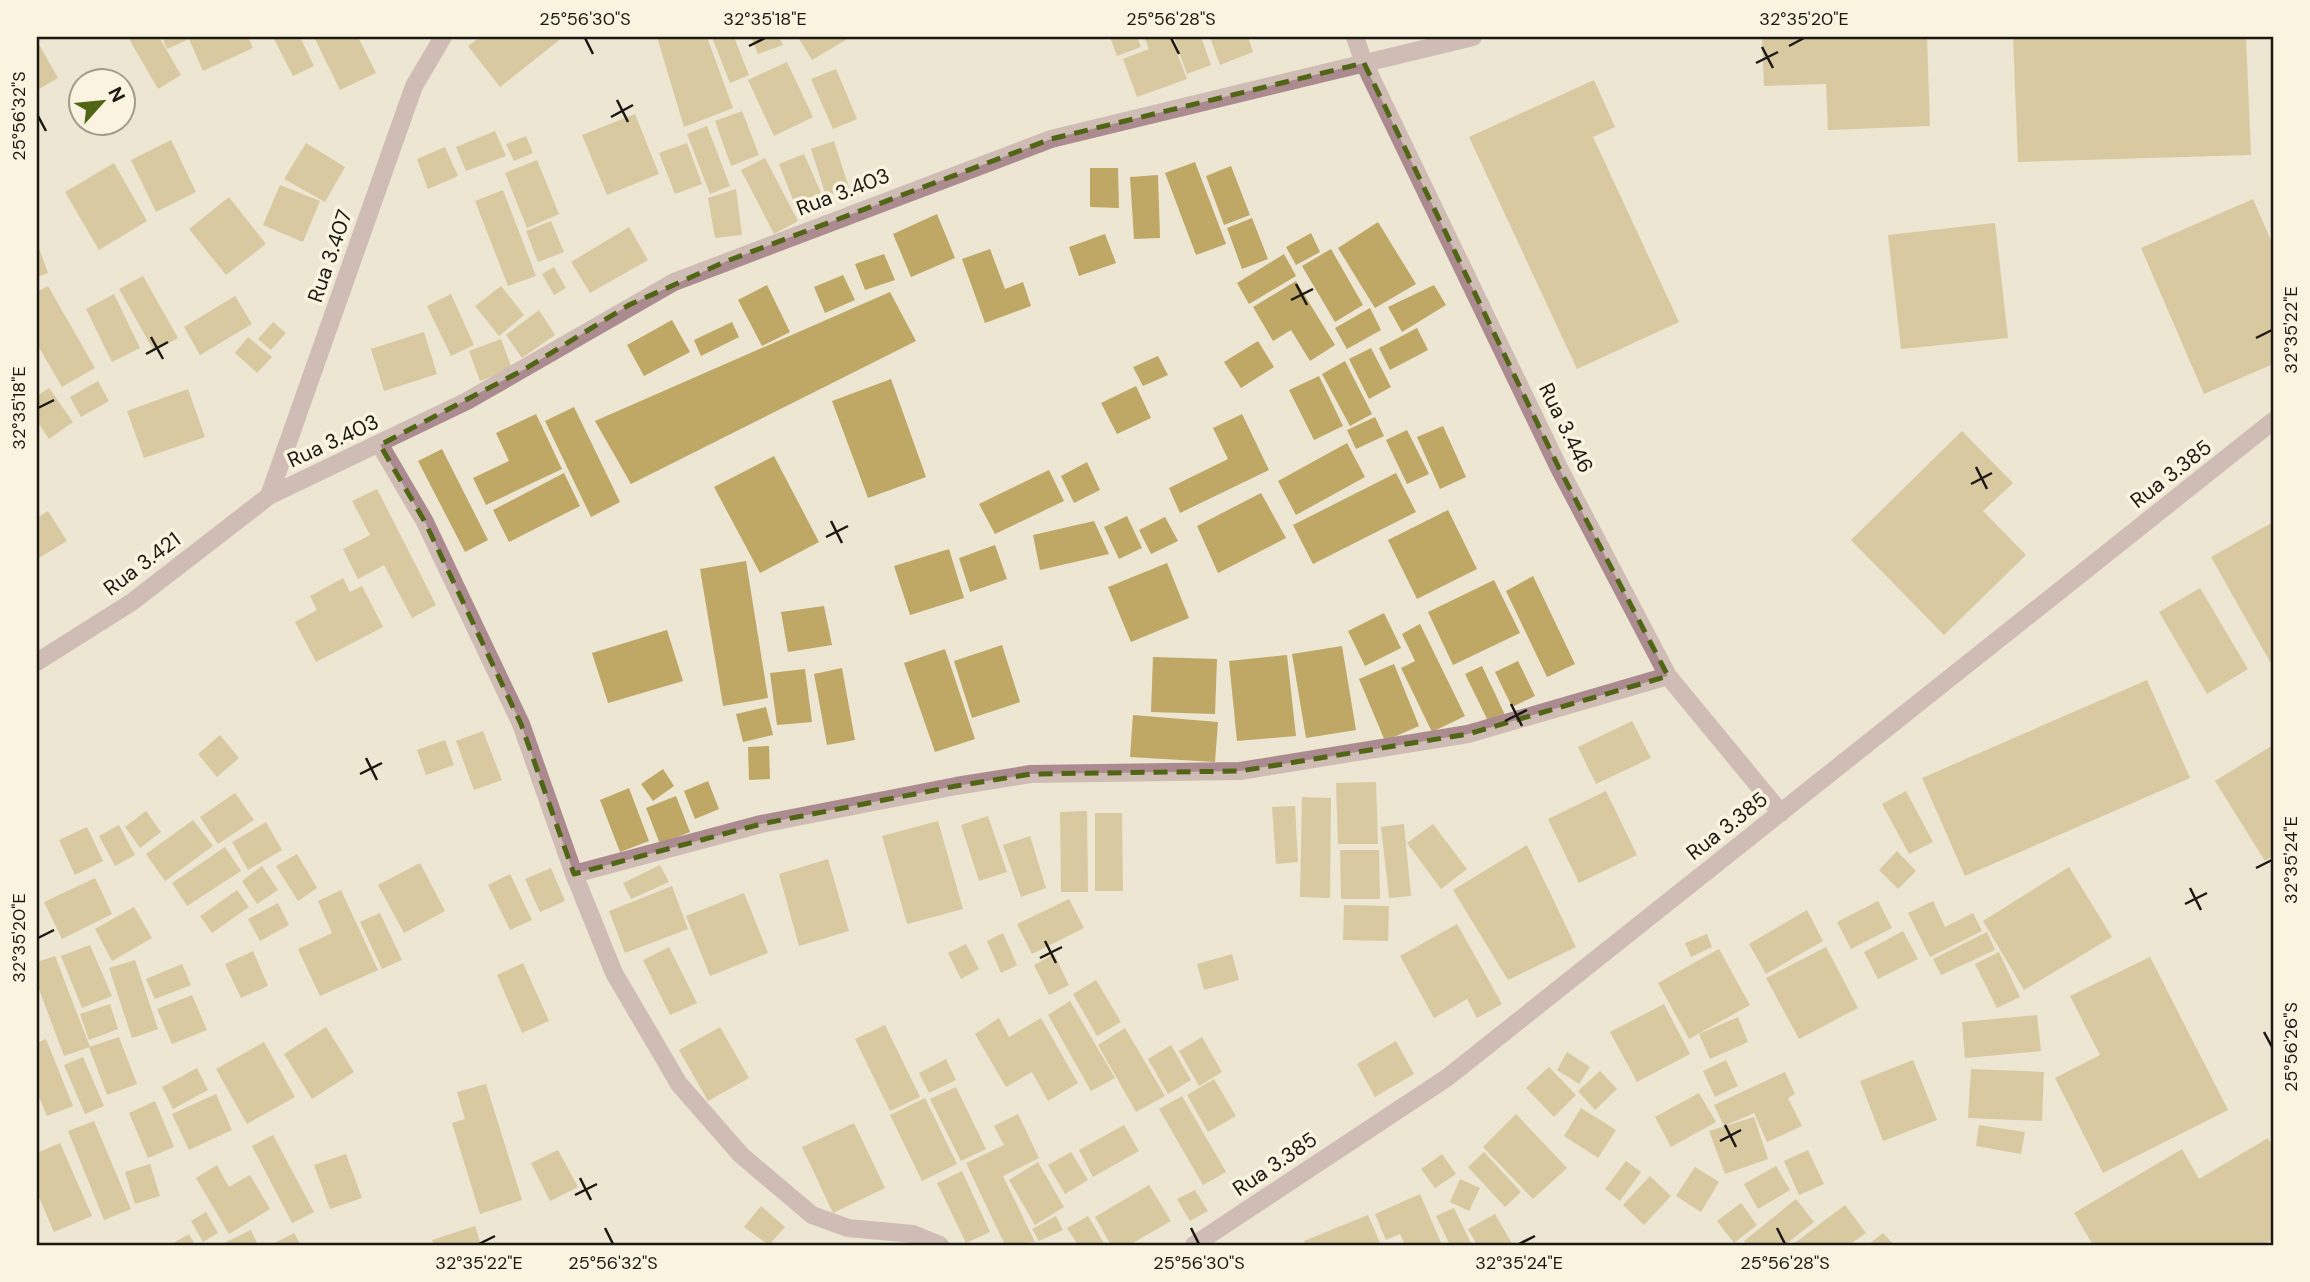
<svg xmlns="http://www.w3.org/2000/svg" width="2310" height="1282" font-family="'DM Sans',sans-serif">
<rect width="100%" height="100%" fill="#ece6d3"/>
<path fill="#bfa765" d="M128,37H159L181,75L158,89Z
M162,37H248L253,48L203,71L189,39L167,49Z
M273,37H300L314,66L293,76Z
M314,37H358L376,73L340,90Z
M480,37H563L500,87L468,46Z
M657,37H707L733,108L684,127Z
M712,37H734L749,75L730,83Z
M751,37H779L783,45L758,54Z
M798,37H851L812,60Z
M1110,37H1137L1141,47L1117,56Z
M1144,37H1171L1187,79L1137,97L1123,59L1149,49Z
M1201,37L1211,65L1187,74L1174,38Z
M1210,37H1248L1253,52L1220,65Z
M1762,37H1927L1930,126L1828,130L1826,84L1764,86Z
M2013,37H2246L2251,155L2018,162Z
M37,41L58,78L37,90Z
M787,62L813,117L774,136L748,80Z
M836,69L857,119L833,129L811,79Z
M1594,80L1615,127L1593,137L1679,322L1577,369L1469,137Z
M742,111L759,155L731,166L715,121Z
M635,114L659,174L607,195L582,135Z
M707,126L730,186L710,194L687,134Z
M495,131L506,156L466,171L456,147Z
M526,136L533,153L514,161L506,144Z
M171,140L196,192L156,212L131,160Z
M834,141L849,188L826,196L811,149Z
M306,143L345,167L325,202L284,179Z
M687,143L702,184L675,194L659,153Z
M445,147L458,176L428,189L417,159Z
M804,154L821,193L795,205L779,164Z
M765,158L798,221L774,234L741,170Z
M537,160L559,214L527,228L505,173Z
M1195,162L1226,244L1196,255L1165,173Z
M114,163L147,221L99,250L65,192Z
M1231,166L1250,215L1224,225L1206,176Z
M1090,168H1118L1119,208L1090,207Z
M1158,175L1160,238L1134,239L1130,177Z
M280,185L320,201L303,242L263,225Z
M736,189L742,235L715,238L708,198Z
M503,190L536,276L508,286L475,201Z
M229,197L266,244L226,275L189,229Z
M2253,199L2273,245V364L2204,394L2141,248Z
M937,214L955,258L911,277L893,234Z
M1252,218L1268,259L1242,269L1227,228Z
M551,221L564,252L538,262L526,231Z
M1378,222L1416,284L1375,308L1338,248Z
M1995,223L2008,338L1901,349L1888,235Z
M629,227L648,260L590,293L571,262Z
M1311,233L1320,252L1296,265L1286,247Z
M1105,234L1116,263L1079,276L1069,247Z
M37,243L48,273L37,277Z
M990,249L1005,289L1023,282L1031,306L985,323L962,259Z
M1331,249L1363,305L1335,322L1302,266Z
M884,254L895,280L865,290L855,264Z
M1284,254L1296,276L1249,304L1237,283Z
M554,267L566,288L554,295L542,274Z
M843,275L855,300L825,313L814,287Z
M143,276L178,338L154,351L119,289Z
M1296,281L1335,345L1310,361L1291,330L1273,341L1253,307Z
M767,285L790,332L762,346L738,300Z
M1434,285L1446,305L1402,332L1388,307Z
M48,286L95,368L62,387L37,344V292Z
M501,286L524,315L499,336L475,306Z
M890,292L916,341L631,484L595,421Z
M114,294L140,348L112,362L86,309Z
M451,294L474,345L451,356L427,306Z
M235,296L252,324L200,355L184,327Z
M1370,308L1381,330L1347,349L1335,328Z
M539,310L555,335L522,358L506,335Z
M672,320L690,352L644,376L627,345Z
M273,322L286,333L271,350L258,339Z
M732,322L739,337L701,356L694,340Z
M1417,328L1428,350L1390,370L1379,348Z
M424,332L437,374L384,391L371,349Z
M248,337L272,357L257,373L235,353Z
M501,339L512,369L480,381L469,351Z
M1258,341L1274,367L1241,388L1224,362Z
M1371,348L1391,387L1369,399L1349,359Z
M1158,356L1168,375L1143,386L1133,367Z
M1345,361L1372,414L1350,426L1322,374Z
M1319,376L1343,426L1314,440L1289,390Z
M891,379L926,477L868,498L832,401Z
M98,381L109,401L81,417L70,397Z
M1136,386L1151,418L1117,434L1101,403Z
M49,388L73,422L49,439L37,421V396Z
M188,389L205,437L144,458L127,411Z
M574,407L620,502L591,517L545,421Z
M536,414L562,469L486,505L473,478L509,461L496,433Z
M1242,414L1269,470L1180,513L1169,488L1228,459L1213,428Z
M1375,417L1384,436L1356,449L1347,430Z
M1443,426L1466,477L1440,489L1417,437Z
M1407,430L1429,474L1407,484L1386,440Z
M1962,431L2013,483L1983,511L2026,555L1944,635L1851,540Z
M1347,443L1365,477L1296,515L1278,481Z
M442,449L488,540L465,552L418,461Z
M774,456L819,542L760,573L714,487Z
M1087,462L1100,490L1074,503L1061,476Z
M1049,470L1064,501L995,534L979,504Z
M564,473L580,506L509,542L493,510Z
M1396,473L1416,512L1313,564L1293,525Z
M377,489L436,605L412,618L384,565L358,579L343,549L370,535L352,501Z
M1261,493L1286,538L1218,573L1197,526Z
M1448,510L1477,569L1417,599L1388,540Z
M48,511L67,541L37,559V518Z
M1127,516L1142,548L1119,559L1104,527Z
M1165,517L1178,541L1151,554L1139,530Z
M1094,521L1109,554L1040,570L1033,535Z
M2273,522V667L2211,557Z
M995,545L1007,579L970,592L959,558Z
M949,549L964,598L910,615L894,566Z
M746,561L768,698L723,706L700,569Z
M1167,563L1189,618L1131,642L1108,587Z
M1533,576L1575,664L1547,677L1506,591Z
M343,578L350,592L362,586L383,627L316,662L295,622L317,610L310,596Z
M1494,580L1520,633L1453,665L1428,612Z
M2200,588L2248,669L2207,694L2159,612Z
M824,606L832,645L788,652L781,612Z
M1384,613L1401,648L1365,666L1348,631Z
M1420,624L1465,716L1432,732L1401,668L1415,661L1402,634Z
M667,630L683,681L608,703L592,653Z
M1002,645L1020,702L972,718L954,661Z
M1342,646L1356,730L1306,738L1292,654Z
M945,649L975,739L935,752L904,663Z
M1287,655L1296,736L1237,741L1229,661Z
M1153,657L1217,659L1215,714L1151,712Z
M1518,661L1535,696L1512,707L1495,672Z
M1394,664L1419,726L1385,741L1359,679Z
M1482,666L1505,715L1489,723L1465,674Z
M842,668L855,740L827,745L814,674Z
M805,669L812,722L777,725L770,673Z
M2147,680L2190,778L1965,876L1922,778Z
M766,707L773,735L743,742L736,714Z
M1133,715L1218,722L1215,762L1130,757Z
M1632,721L1651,758L1596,784L1578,747Z
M483,731L502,780L474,790L456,741Z
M220,735L239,758L217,777L198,754Z
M445,740L454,765L426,775L417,750Z
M2273,745V856L2265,861L2215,781Z
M769,746L770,779L749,780L748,747Z
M663,769L674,786L653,801L641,784Z
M708,781L719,809L695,819L684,791Z
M1376,782L1378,844H1338L1336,783Z
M629,788L649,841L620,852L600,800Z
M1606,791L1637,855L1579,883L1548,819Z
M1906,791L1933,842L1909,854L1882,804Z
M235,793L254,820L218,844L200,817Z
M676,796L690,832L660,844L646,808Z
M1302,797L1331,798L1330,898L1300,897Z
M1295,806L1298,862L1276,864L1272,807Z
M146,811L161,832L140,848L125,827Z
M1087,811L1088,892H1061L1060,812Z
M1095,813H1122L1123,891H1095Z
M988,816L1007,872L979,881L961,825Z
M193,820L213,846L165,881L146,854Z
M938,821L963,909L907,924L882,836Z
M266,822L282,850L248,870L232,842Z
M1404,824L1411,896L1389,898L1381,827Z
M1433,824L1467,869L1441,889L1407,843Z
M119,825L135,855L115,866L99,836Z
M87,827L103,861L75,875L59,840Z
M1030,836L1046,888L1021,897L1003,845Z
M1527,845L1576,947L1508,980L1453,890Z
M225,847L241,871L187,906L172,883Z
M1340,850H1379L1380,899H1341Z
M1897,851L1916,871L1898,889L1879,870Z
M297,854L317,888L298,901L276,866Z
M828,859L849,931L799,946L779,874Z
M420,863L445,911L404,933L378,885Z
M660,865L669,882L631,899L623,883Z
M262,866L278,890L257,904L242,881Z
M2069,867L2112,937L2024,990L1983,921Z
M551,868L565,901L540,912L525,879Z
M510,874L532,920L510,930L488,885Z
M95,878L112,914L62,939L44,902Z
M672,886L688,929L625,953L609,911Z
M237,890L249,907L212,933L200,916Z
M341,890L378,970L320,996L298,949L332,933L318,901Z
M744,893L768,953L710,976L686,916Z
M1069,899L1084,928L1032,954L1017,924Z
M1878,901L1892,928L1851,949L1837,922Z
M1933,901L1945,927L1973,913L1982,931L1930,957L1908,913Z
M278,903L289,925L260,941L248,919Z
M1344,905L1389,906L1388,941L1343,940Z
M134,907L152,938L112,961L95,929Z
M1807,910L1823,941L1766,974L1749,944Z
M380,913L402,960L382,969L360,922Z
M1457,924L1502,1004L1477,1018L1467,999L1434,1018L1400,956Z
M1903,931L1918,959L1878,979L1864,952Z
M1987,932L1995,950L1941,975L1933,959Z
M1003,933L1017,965L1001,973L987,941Z
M1707,934L1712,947L1691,957L1685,943Z
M966,944L979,969L961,979L948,953Z
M90,945L112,996L82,1008L61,956Z
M669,947L697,1003L670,1015L643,960Z
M1826,947L1858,1008L1799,1039L1766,978Z
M1719,949L1750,1005L1689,1039L1658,983Z
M253,951L268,986L241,998L225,964Z
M1999,952L2020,997L1997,1008L1975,964Z
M1054,954L1069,985L1049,995L1034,965Z
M1232,954L1239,980L1204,990L1197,964Z
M55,956L90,1047L64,1056L37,984V962Z
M2150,957L2228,1110L2103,1173L2055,1078L2100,1055L2070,996Z
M135,960L158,1029L132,1038L109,968Z
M523,963L549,1021L522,1033L497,975Z
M182,964L191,985L155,999L146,979Z
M1096,980L1121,1022L1097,1036L1073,994Z
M192,995L207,1030L172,1044L157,1009Z
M1070,1001L1115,1078L1091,1091L1048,1015Z
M110,1004L118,1029L89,1040L80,1014Z
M1664,1004L1690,1054L1637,1082L1610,1032Z
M2037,1015L2041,1051L1965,1058L1962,1022Z
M1738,1017L1748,1042L1710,1059L1699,1034Z
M999,1018L1009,1037L1041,1018L1078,1083L1048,1101L1032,1072L1006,1087L975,1034Z
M885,1025L920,1097L890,1111L855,1039Z
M326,1027L354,1072L312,1099L284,1054Z
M720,1027L749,1078L708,1101L679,1050Z
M1125,1028L1165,1096L1136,1112L1098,1045Z
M119,1037L137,1084L107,1095L89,1047Z
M1202,1037L1222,1072L1199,1086L1179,1051Z
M46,1039L73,1106L47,1116L37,1092V1043Z
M1396,1041L1414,1074L1375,1097L1357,1064Z
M264,1042L295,1097L247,1124L216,1069Z
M1171,1045L1191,1080L1168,1094L1148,1059Z
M1567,1052L1590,1067L1579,1084L1557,1070Z
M83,1057L104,1106L85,1114L64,1065Z
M946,1059L956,1080L929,1093L919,1073Z
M1726,1060L1738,1086L1715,1097L1703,1071Z
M1913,1060L1937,1120L1883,1141L1860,1081Z
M1549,1067L1576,1095L1554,1117L1526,1088Z
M197,1068L208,1090L173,1109L162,1087Z
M1971,1069L2044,1072L2042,1121L1968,1118Z
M1600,1071L1617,1089L1595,1110L1578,1091Z
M1785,1072L1795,1094L1788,1098L1802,1126L1767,1142L1754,1113L1724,1126L1714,1105Z
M1214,1079L1236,1116L1208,1132L1187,1095Z
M486,1084L522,1200L480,1214L452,1123L465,1119L457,1092Z
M956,1087L986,1149L961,1161L930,1099Z
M1699,1093L1716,1122L1671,1147L1655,1117Z
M216,1094L232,1130L189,1150L172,1114Z
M1182,1096L1226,1172L1203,1185L1159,1109Z
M925,1098L957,1164L922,1181L890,1115Z
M155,1101L174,1147L148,1158L129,1113Z
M1581,1108L1616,1130L1598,1158L1564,1136Z
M1018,1114L1039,1158L1003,1176L1035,1242L1005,1245L966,1163L1004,1145L994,1126Z
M1516,1114L1567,1168L1533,1199L1483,1147Z
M1754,1117L1768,1159L1725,1174L1709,1131Z
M94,1121L131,1209L104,1220L68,1131Z
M854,1123L885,1188L833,1213L802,1147Z
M1124,1125L1139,1151L1093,1177L1079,1150Z
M1979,1125L2025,1132L2021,1154L1976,1146Z
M273,1135L314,1212L292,1223L252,1146Z
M2268,1138L2273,1146V1239L2263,1245H2093L2074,1213L2182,1149L2199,1179Z
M60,1143L92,1216L54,1232L37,1193V1153Z
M558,1150L578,1187L550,1201L531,1163Z
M1808,1150L1824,1184L1799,1195L1784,1161Z
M1071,1152L1088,1180L1065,1194L1048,1165Z
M1484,1152L1521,1192L1505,1207L1468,1167Z
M346,1154L362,1198L330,1209L314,1165Z
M1442,1154L1456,1174L1435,1188L1421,1169Z
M1626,1161L1641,1172L1620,1201L1605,1189Z
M1038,1162L1064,1207L1035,1225L1009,1180Z
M150,1164L160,1196L135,1204L125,1172Z
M217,1165L229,1187L250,1175L270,1209L229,1234L196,1178Z
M1776,1166L1790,1190L1758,1209L1744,1184Z
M1695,1167L1719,1182L1701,1212L1676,1196Z
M962,1171L990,1232L966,1243L937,1183Z
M1650,1176L1671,1196L1644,1225L1623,1205Z
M1460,1179L1480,1188L1469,1211L1450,1202Z
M1149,1185L1171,1221L1129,1245H1111L1095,1217Z
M1195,1190L1208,1211L1190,1221L1177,1199Z
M1420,1194L1442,1245H1405L1400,1234L1386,1240L1375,1214Z
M1796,1199L1814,1222L1785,1245H1748L1744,1241Z
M1741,1203L1757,1225L1734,1243L1717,1221Z
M1845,1205L1866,1233L1849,1245H1792Z
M761,1206L785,1227L769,1245L744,1227Z
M1454,1208L1471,1243L1465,1245H1450L1436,1216Z
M206,1212L218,1233L203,1242L191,1221Z
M1495,1214L1513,1245H1477L1468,1229Z
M1368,1215L1381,1245H1306L1304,1241Z
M1056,1216L1063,1230L1039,1241L1032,1229Z
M1088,1216L1105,1245H1078L1067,1228Z
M475,1226L481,1245H434L432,1240Z
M251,1230L258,1245H225L224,1243Z
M294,1233L301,1245H271Z
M1883,1233L1894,1245H1868Z
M189,1234L195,1245H170Z"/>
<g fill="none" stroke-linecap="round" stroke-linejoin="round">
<path stroke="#ac8b90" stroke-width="18" d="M1355,37L1364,63L1559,468L1668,676L1781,813
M380,445L425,522L521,724L574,874L614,973L679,1084L741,1155L812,1215L848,1228L913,1234L940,1245
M269,496L414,86L443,37
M37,662L132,602L269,496L467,401L674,282L1051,139L1473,37
M574,874L761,824L956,786L1031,774L1240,771L1468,734L1668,676
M1194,1245L1448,1077L2273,421"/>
</g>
<path d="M0 0H2310V1282H0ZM1364,63L1559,468L1668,676L1468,734L1240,771L1031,774L956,786L761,824L574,874L521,724L425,522L380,445L525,369L629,305L727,261L1051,139Z" fill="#ece6d3" fill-opacity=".55" fill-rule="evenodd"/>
<path fill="none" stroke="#506615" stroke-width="5" stroke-dasharray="14 9" stroke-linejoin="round" d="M1364,63L1559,468L1668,676L1468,734L1240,771L1031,774L956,786L761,824L574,874L521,724L425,522L380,445L525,369L629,305L727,261L1051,139Z"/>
<path fill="none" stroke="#1b1812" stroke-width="2.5" d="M585,38L593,54M1171,38L1179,54M749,46L765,38M1789,46L1804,38M1762,47L1773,68M1756,63L1778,52M617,100L628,122M38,116L46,131M611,117L633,105M1296,284L1307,305M1291,300L1313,289M151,337L163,359M2256,338L2272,330M146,354L168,342M38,408L54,400M1976,467L1987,489M1971,484L1992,473M831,521L842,543M826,537L848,526M1511,704L1522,726M1505,721L1527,710M366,758L377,780M360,774L382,763M2256,868L2272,860M2190,888L2201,910M2185,904L2207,893M38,938L54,930M1045,941L1056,963M1040,958L1062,947M2264,1032L2272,1047M1725,1125L1736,1147M1720,1141L1741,1130M580,1178L591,1200M575,1195L597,1184M605,1228L613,1244M1191,1228L1199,1244M1777,1228L1785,1244M479,1244L495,1236M1519,1244L1535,1236"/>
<g text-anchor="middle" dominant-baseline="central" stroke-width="7" stroke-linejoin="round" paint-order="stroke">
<g font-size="21" fill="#1b1812" stroke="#faf3e0">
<text transform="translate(843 192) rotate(-21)">Rua 3.403</text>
<text transform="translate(330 256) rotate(-71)">Rua 3.407</text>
<text transform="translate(1566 428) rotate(64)">Rua 3.446</text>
<text transform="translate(333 441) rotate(-25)">Rua 3.403</text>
<text transform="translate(2171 474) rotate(-38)">Rua 3.385</text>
<text transform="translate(142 564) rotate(-37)">Rua 3.421</text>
<text transform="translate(1727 826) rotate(-38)">Rua 3.385</text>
<text transform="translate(1275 1164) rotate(-34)">Rua 3.385</text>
</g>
</g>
<rect width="2310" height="1282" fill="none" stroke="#faf3e0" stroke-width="77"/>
<g transform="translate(102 102) rotate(63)"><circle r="33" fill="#faf3e0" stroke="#a19b8e" stroke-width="2"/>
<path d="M0-5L12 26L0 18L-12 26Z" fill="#506615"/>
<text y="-10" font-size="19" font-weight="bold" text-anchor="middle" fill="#1b1812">N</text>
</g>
<rect x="38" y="38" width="2234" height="1206" fill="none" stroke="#1b1812" stroke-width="2.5"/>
<g font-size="18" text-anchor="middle" fill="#1b1812">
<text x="585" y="25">25°56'30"S</text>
<text x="765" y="25">32°35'18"E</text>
<text x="1171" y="25">25°56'28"S</text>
<text x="1804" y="25">32°35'20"E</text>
<text transform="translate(19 116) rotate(-90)" y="6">25°56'32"S</text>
<text transform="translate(2291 330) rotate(-90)" y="6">32°35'22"E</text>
<text transform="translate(19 408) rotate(-90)" y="6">32°35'18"E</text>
<text transform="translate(2291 860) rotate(-90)" y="6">32°35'24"E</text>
<text transform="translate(19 938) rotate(-90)" y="6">32°35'20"E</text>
<text transform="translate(2291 1047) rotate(-90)" y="6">25°56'26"S</text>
<text x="479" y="1269">32°35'22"E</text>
<text x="613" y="1269">25°56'32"S</text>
<text x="1199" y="1269">25°56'30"S</text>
<text x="1519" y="1269">32°35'24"E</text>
<text x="1785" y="1269">25°56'28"S</text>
</g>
</svg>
